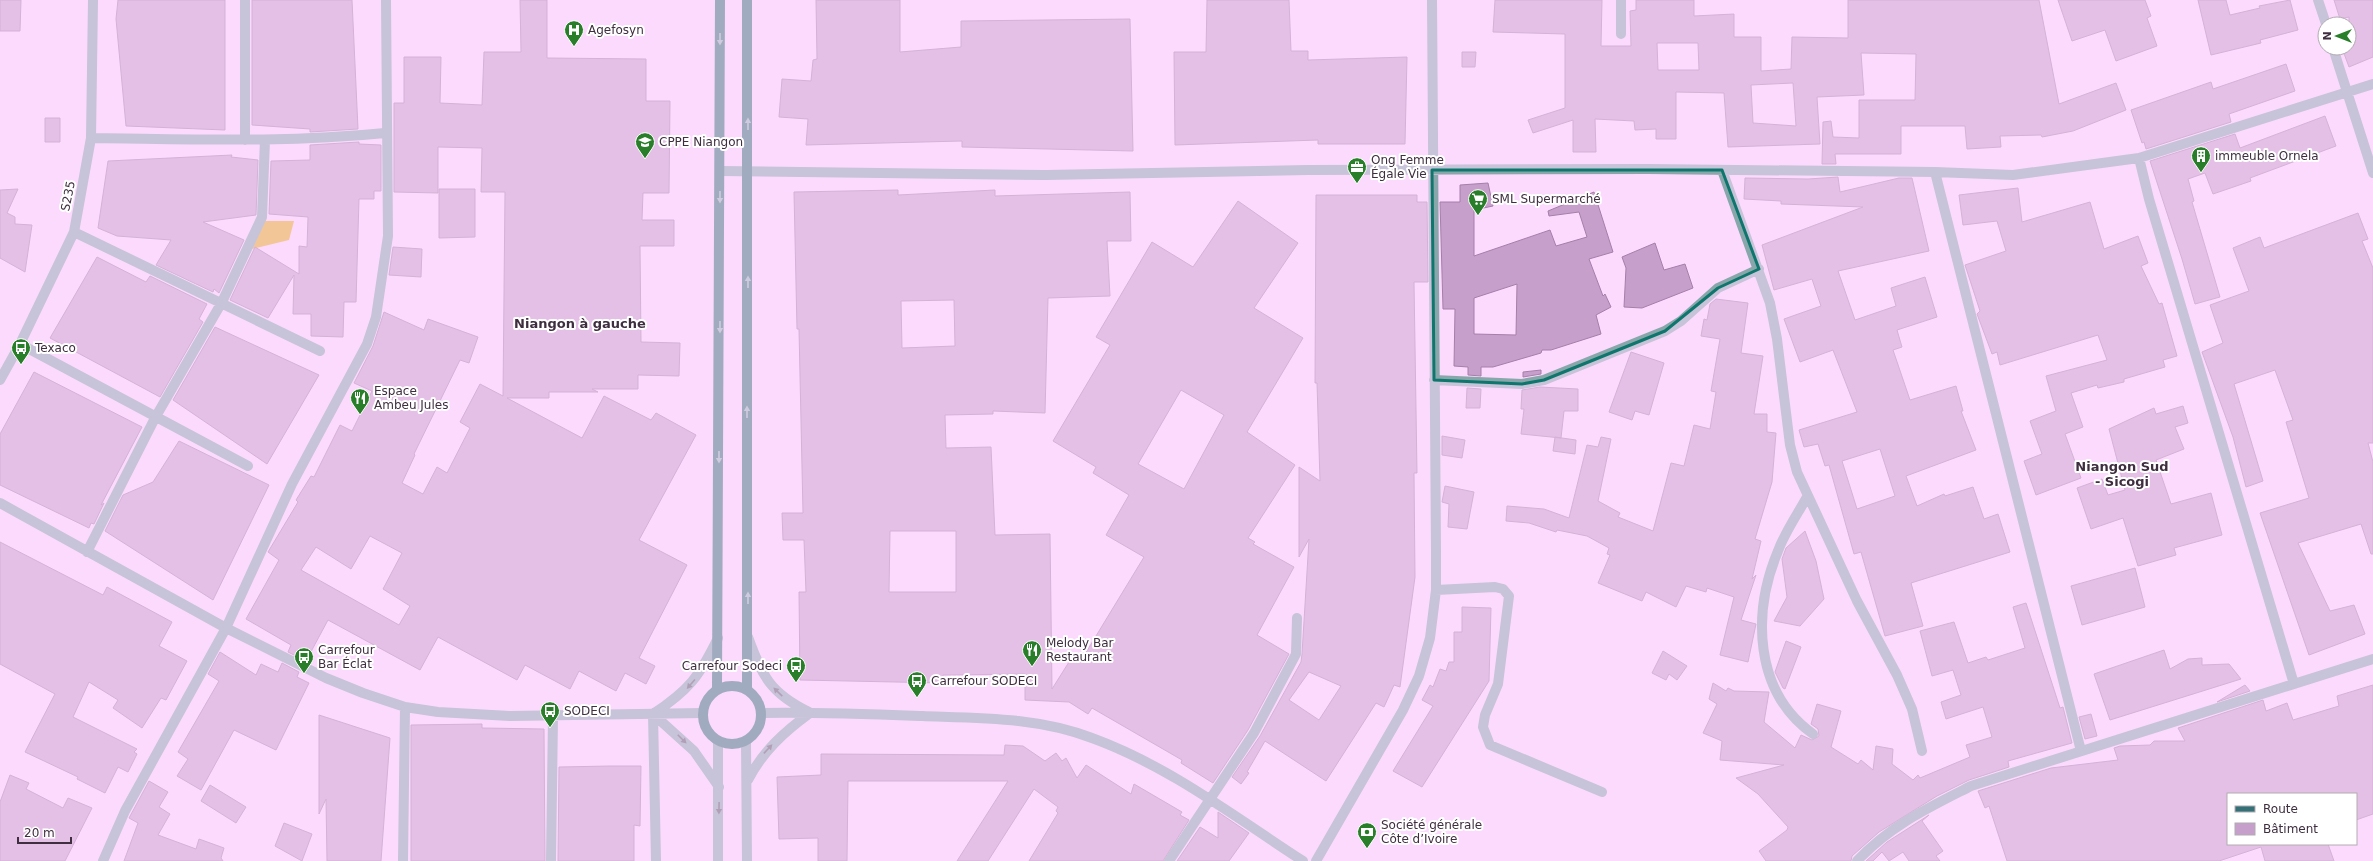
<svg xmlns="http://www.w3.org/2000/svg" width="2373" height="861" font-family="'DejaVu Sans',sans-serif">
<rect width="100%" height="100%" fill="#fbdafe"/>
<path fill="#e8ae1e" d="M265,221H294L289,240L252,249Z"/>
<path fill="#c79fcb" stroke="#a67fa9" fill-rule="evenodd" d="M0,0H21L20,31H0Z
M118,0H225V130L126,126L116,19Z
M252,0H352L358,129L310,132V129L252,125Z
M520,0H547V58L646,59V101H670L669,193H643L642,220H674V246H640L641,342L680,343L679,376L638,375V389H592L598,392H549V398H507L582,438L604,396L651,420L656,413L696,435L639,540L687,565L639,658L655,666L646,684L625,673L616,691L579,671L570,689L525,665L517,680L438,637L420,670L328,620L306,661L288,652L291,645L246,619L279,560L268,552L298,502L296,500L311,476L314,477L340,425L352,431L372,391L354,383L373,346L384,312L424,330L428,319L478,337L469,363L460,360L414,454L415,455L402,483L423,494L437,467L447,473L470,428L460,422L480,384L503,396L505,192H481L482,148L438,147V193L394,192V103H404V57H441L440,103L482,105L484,52H521ZM370,536L402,553L383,589L410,606L399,625L301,570L316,547L351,569Z
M816,0H900V52L961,47V21L1130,19L1133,151L962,147V141L806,145L808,119L779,117L782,79L811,81L813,60L817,59Z
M1207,0H1289L1291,51H1308V60L1407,57L1405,144H1318V140L1175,145L1174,52H1206Z
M1495,0H1602L1601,46H1631L1630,11L1636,10V0H1694V16L1734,14V37H1761V71L1791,69L1792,37L1848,38V0H2039L2059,104L2116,83L2126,110L2073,131L2042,137L2041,135L2000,136L2001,147L1967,149L1965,126H1901V154H1835L1836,164H1822L1823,122L1831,121L1833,137L1859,138V100H1915L1916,54L1861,53L1864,95L1817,97L1820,144L1728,147L1724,93L1676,92V139H1656V129L1635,130L1634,121L1595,119L1596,152H1573V120L1533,133L1528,120L1565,108V34L1493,32ZM1657,43H1698L1699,70H1658ZM1793,83L1796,126L1753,123L1751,85Z
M2058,0H2145L2151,16L2147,18L2157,46L2116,61L2105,30L2072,41Z
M2198,0H2226L2230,15L2260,8L2259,6L2290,0L2298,30L2260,40L2261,43L2211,55Z
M2334,0H2373V57L2349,67L2342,48H2349V17L2340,19Z
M1462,52H1476L1475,67H1462Z
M2286,64L2295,91L2229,114L2231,122L2146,149L2144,142L2142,143L2131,110L2211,82L2213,89Z
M2325,116L2336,146L2250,178L2251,181L2213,194L2205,173L2188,179L2194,201L2192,202L2220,297L2195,304L2182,259L2150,161L2235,134L2240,148Z
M45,118H60V142H45Z
M359,142V144L381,145V191H374V199H359L356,302H344L343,337L311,336V314H293L294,275L268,318L230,300L255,247L299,274V246L307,247L308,217L269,214L271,161L310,160V145Z
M232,155L231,157L258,160L256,215L203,222L244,240L219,293L214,289L213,292L156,265L171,240L117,236L98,228L108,161Z
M1838,177L1840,192L1899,178H1912L1929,251L1838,271L1855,320L1896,306L1891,288L1925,277L1937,317L1897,330L1902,347L1893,350L1910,400L1956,386L1963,411H1961L1976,450L1906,476L1917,506L1944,494L1945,496L1973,487L1984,519L1998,514L2010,552L1911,583L1923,626L1885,636L1861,552L1854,554L1829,465L1825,466L1818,444L1804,447L1799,430L1857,412L1833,350L1800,362L1784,319L1821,306L1812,279L1774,290L1762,245L1863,207L1781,204V201L1744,199L1745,178L1808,179ZM1880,449L1895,496L1857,509L1842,461Z
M1488,183L1493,206L1474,210V256L1550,230L1556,246L1587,237L1579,212L1549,216L1548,211L1594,192L1613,252L1589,259L1603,296L1605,294L1611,307L1596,315L1601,334L1551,350H1542L1541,353L1493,367H1481V376L1468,375V367L1454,366L1455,309H1443L1440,202H1460V185ZM1517,284L1516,335L1474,334V298Z
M2018,188L2022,222L2090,202L2104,249L2138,236L2148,263L2141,266L2159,304L2162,303L2177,356L2163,360L2165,367L2124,379V382L2098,388L2097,385L2071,393L2083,427L2065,434L2081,478L2036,495L2024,461L2042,454L2030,421L2056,411L2046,376L2107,360L2098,335L2000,365L1997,352L1992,354L1977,314L1980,311L1965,265L2006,251L1997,221L1963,225L1959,195Z
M18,189L7,213L15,217V224L32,225L25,272L0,258V190Z
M439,189H475V237L439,238Z
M898,190V195L995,190V196L1130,192L1131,241H1107L1110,296L1048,298L1045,413L993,411V414L945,415L946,448L991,447L995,535L1050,534L1052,689L1074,654L1082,659L1144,557L1106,535L1129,495L1093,473L1096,467L1053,441L1110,345L1096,337L1152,242L1193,267L1238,201L1298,243L1254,308L1303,338L1247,432L1295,465L1248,538L1255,542L1253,544L1294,567L1257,635L1289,654L1248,730L1213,783L1181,763L1182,760L1092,708L1088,714L1069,702L1025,700V674L943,675V683L800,680L799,592H806L804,540H783L782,513H803L799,329H797L794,192ZM954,300L955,346L902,348L901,301ZM1181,390L1224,415L1184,489L1138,464ZM890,531H956V592H889Z
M1316,195H1417V202H1427L1428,282H1414L1417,473H1414L1415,577L1400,687L1394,685L1384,707L1376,703L1326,781L1265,741L1247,772L1249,773L1241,784L1232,777L1260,736L1301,662L1302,654L1309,539L1299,557V467L1320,481L1317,383H1315ZM1309,672L1341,686L1319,720L1289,700Z
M2358,213L2368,239L2362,241L2373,268V443H2368L2373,462V554H2371L2361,524L2298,543L2330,611L2354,605L2365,634L2309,655L2260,513L2309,498L2286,422L2293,420L2275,370L2234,384L2263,481L2246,487L2233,437L2202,352L2223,343L2210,305L2249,291L2233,248L2260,237L2264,248Z
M1655,243L1664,270L1685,264L1693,288L1642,308L1624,307L1626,268L1622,257Z
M393,247L422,249L421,277L389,275Z
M97,257L146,282L150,276L207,304L199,319L203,322L160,397L50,338Z
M1716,299L1748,303L1741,353L1763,356L1754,414H1767V432L1776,433L1772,482L1755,539L1761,541L1752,579L1756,575L1741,620L1756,624L1748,662L1720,655L1734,597L1707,588L1706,592L1686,586L1676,607L1646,592L1642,601L1598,583L1610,555L1607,554L1609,548L1587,536L1557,530L1556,532L1529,523L1506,521L1507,506L1544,509L1569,518L1587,445L1598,447L1601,437L1611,439L1598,501L1620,513L1618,517L1653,531L1671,463L1684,466L1694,425L1710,429L1716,392L1711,391L1720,339L1701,336L1704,319L1707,320L1710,304Z
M215,327L319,375L267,464L173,400Z
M1631,352L1664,363L1649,415L1635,411L1632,420L1609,412Z
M1541,370V374L1523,377V372Z
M34,372L142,427L101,505L104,503L94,524L91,523L89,528L0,485V434Z
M1540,387L1578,389V411H1564L1561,438L1521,434L1524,409H1521L1522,390Z
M1467,388L1481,389L1480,408H1466Z
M2183,406L2188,423L2175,427L2184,449L2156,460L2171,504L2211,493L2222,535L2174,548L2176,555L2138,566L2123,518L2091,529L2077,488L2102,479L2108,495L2125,490L2109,429L2154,408L2156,414Z
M1442,436L1465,440L1462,458L1442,455Z
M1555,437L1576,440L1575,454L1553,451Z
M179,441L269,485L213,600L105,531L123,495L153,482Z
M1445,486L1474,492L1467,529L1448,527L1449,504L1442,502Z
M1805,531L1816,561L1824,599L1800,626L1774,621L1787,597L1782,559L1786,548Z
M0,542L103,595L107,587L172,622L159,646L187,661L166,700L161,698L142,728L113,708L118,700L89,682L73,717L137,749L134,752L137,754L128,772L118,767L105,793L77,779L78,777L25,752L55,694L0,664Z
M2135,568L2145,607L2082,625L2071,586Z
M2026,603L2060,708L2063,707L2072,743L2008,761L2009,767L1969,780L1937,796L1879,832L1852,856L1851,861H1766L1759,851L1787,830L1788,827L1758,794L1736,778L1784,765L1720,760L1722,741L1703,733L1717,704L1709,699L1713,683L1726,691L1728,688L1734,691L1769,692L1764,722L1795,748L1801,735L1812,740L1819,736L1818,729L1811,724L1817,704L1841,711L1831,747L1858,764L1861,760L1873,770L1876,746L1893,749L1892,764L1913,780L1918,775L1920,778L1970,757L1966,745L1992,737L1983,707L1946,719L1941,702L1961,695L1953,670L1932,676L1920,631L1954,622L1968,663L1986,657L1988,660L2025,648L2013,607Z
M1462,607L1491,608L1489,681L1422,787L1393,771L1433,706L1422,700L1430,685L1433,687L1440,669L1446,671L1449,662H1454V632H1462Z
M1786,641L1801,647L1785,689L1783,688L1775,672Z
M2164,650L2170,669L2188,659L2202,658V665L2229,664L2241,679L2110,720L2094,674Z
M1663,651L1687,666L1677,680L1669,674L1666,680L1652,673Z
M220,652L256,675L261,664L278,672L282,663L299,672L297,677L309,683L276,750L234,730L201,790L177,776L188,759L178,752L219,681L208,674Z
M2245,685L2250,691L2217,702Z
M2373,685V814L2356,820V794H2228V844H2328L2334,861H2265L2261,847L2219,861H2007L1989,806L1985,808L1978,791L2051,768L2118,760L2114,748L2120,746L2150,745L2154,741H2185L2178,728L2263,700L2266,711L2287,703L2293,720L2339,706L2337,696Z
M2091,714L2097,736L2085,739L2079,717Z
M319,715L390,738L381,861H327L326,799L319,814Z
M482,724V728L544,729L545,861H411V725Z
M1005,745L1023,746L1045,761L1056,753L1062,761L1066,758L1077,778L1086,765L1131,794L1134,784L1182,812L1180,815L1189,820L1163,861H1029L1058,813L1056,811L1058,807L1034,789L988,861H957L1008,781H848L847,861H818V838L779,839L777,777L821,775V754L1004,755Z
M610,766H641L640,826L634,825V861H558L559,767Z
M10,775L29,783L26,789L63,808L68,798L92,808L65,861H0V802Z
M149,781L168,792L159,807L170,814L158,835L196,849L199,839L224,848L221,858L223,861H124L138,823L129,818Z
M210,785L246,807L236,823L201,801Z
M1218,812L1249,833L1229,861H1177L1200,827L1218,838Z
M1929,815L1922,821L1943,851L1936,856L1940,861H1909L1903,852L1889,861L1882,852L1873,861H1866L1887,842Z
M284,823L312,834L302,861L275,846Z"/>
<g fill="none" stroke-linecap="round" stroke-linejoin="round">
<path stroke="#88a7aa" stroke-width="10" d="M2318,0L2326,24
M1621,34V0
M2333,48L2373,173
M91,138C189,139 287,143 385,133
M245,140V0
M2139,158L2149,199L2294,684
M1722,170L1770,303L1777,339L1790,445L1797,472L1857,601L1897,675L1912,709L1922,751
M720,171L1046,175L1308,170L1648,169L1935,172L2013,175L2139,158L2373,84
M1935,172L2081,751
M74,232L320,351
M20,344L248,466
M0,380L20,344L74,232L91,138L93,0
M1434,380L1522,384L1544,380L1665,331L1681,321L1718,288L1759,269
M1807,497C1797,515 1785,532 1778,551C1752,613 1754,692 1813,734
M0,503L226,628L326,678L363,693L405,707L438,712L510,716L703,713
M87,552L155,418L222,302L262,217L265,140
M1436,590L1495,587L1503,589L1509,596L1498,684L1485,715L1483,727L1490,745L1602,792
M748,637C762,676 770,693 809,712
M762,713C815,712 868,714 922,716C979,718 1038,717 1092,738C1169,766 1235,817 1303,861
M653,714L656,861
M653,714C689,690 699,677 718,638
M653,714L694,751L719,787
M746,741L747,861
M748,780C763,751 784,732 810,713
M103,861L125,811L226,628L292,484L367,344L376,317L388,236L386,0
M403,861L405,707
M551,861L553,716
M718,861V741
M1169,861L1254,733L1296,654L1297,618
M1316,861L1403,710L1419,676L1430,638L1436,590V553L1432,0
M1857,861C1891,825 1928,808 1971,786L2373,659"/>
<path stroke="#337177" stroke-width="10" d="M703 715a29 29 0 1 1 58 0a29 29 0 1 1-58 0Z
M717,689L720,0
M747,689V0"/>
</g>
<defs><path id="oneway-solid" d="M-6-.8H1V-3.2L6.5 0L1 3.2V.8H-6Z"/></defs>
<g fill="#99b8bb">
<use href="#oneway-solid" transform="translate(720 39) rotate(90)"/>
<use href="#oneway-solid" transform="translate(748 124) rotate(-90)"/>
<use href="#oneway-solid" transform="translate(720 197) rotate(90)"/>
<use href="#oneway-solid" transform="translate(748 282) rotate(-90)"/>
<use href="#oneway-solid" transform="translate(720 327) rotate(90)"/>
<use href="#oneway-solid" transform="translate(747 412) rotate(-90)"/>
<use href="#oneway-solid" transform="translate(719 457) rotate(90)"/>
<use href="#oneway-solid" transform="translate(748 598) rotate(-90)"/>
</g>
<g fill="#585864">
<use href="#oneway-solid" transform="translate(691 684) rotate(131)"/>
<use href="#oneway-solid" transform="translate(778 692) rotate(-136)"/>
<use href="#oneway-solid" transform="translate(682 739) rotate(45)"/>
<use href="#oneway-solid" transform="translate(768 749) rotate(-47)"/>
<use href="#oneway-solid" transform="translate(719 808) rotate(91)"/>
</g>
<path d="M0 0H2373V861H0ZM1432,170H1722L1759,269L1718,288L1665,331L1544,380L1522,384L1434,380Z" fill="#fbdafe" fill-opacity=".55" fill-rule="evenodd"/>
<path fill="none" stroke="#0f766e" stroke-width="3" stroke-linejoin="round" d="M1432,170H1722L1759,269L1718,288L1665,331L1544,380L1522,384L1434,380Z"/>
<defs>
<symbol id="hospital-pin" viewBox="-11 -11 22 30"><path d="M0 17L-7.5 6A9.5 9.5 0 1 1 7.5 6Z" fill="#297e2a" stroke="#fff"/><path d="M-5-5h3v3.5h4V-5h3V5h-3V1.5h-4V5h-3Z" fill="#fff"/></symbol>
<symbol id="school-pin" viewBox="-11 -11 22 30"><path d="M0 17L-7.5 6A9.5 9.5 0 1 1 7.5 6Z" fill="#297e2a" stroke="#fff"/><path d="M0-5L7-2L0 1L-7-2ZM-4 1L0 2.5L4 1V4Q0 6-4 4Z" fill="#fff"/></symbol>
<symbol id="building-pin" viewBox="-11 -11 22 30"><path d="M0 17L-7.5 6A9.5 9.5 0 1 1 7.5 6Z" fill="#297e2a" stroke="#fff"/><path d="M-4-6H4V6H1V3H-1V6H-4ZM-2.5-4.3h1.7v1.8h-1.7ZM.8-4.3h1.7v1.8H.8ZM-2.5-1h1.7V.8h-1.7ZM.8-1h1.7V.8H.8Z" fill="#fff"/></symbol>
<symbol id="office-pin" viewBox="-11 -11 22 30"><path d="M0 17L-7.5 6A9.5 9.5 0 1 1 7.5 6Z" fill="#297e2a" stroke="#fff"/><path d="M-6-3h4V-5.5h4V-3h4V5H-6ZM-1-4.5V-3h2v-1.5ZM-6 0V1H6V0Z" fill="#fff"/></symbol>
<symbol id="supermarket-pin" viewBox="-11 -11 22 30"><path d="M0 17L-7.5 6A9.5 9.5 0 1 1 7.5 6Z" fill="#297e2a" stroke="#fff"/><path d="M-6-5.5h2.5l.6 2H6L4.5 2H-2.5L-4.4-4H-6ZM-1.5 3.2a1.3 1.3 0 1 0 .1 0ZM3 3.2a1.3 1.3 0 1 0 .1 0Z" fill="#fff"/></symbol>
<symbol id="bus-pin" viewBox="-11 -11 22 30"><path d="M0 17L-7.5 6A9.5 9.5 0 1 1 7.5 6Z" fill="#297e2a" stroke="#fff"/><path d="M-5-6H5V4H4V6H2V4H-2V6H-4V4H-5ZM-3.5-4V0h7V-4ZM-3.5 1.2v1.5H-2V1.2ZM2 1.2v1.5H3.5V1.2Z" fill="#fff"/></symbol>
<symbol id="restaurant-pin" viewBox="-11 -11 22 30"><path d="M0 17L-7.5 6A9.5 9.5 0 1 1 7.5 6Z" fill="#297e2a" stroke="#fff"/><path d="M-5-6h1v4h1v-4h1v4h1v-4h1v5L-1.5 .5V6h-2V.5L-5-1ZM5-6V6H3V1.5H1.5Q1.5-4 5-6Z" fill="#fff"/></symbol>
<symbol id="bank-pin" viewBox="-11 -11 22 30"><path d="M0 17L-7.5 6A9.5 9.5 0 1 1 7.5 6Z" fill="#297e2a" stroke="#fff"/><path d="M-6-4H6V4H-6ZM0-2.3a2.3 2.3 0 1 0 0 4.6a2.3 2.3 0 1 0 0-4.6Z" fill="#fff"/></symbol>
</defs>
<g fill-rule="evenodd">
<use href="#hospital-pin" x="563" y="19" width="22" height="30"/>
<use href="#school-pin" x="634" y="131" width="22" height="30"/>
<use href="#building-pin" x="2190" y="145" width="22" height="30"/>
<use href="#office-pin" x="1346" y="156" width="22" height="30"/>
<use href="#supermarket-pin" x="1467" y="188" width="22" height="30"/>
<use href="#bus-pin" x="10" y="337" width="22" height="30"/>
<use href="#restaurant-pin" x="349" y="387" width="22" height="30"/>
<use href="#restaurant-pin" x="1021" y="639" width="22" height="30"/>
<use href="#bus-pin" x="293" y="646" width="22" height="30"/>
<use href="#bus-pin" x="785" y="655" width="22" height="30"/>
<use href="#bus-pin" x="906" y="670" width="22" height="30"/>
<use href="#bus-pin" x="539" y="700" width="22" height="30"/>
<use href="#bank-pin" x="1356" y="821" width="22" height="30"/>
</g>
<g text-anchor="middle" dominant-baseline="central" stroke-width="4" stroke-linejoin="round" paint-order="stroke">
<g font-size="12" fill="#3e2e3f" stroke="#fff" text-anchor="start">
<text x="588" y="30">Agefosyn</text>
<text x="659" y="142">CPPE Niangon</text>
<text x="2215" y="156">immeuble Ornela</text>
<text x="1371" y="160">Ong Femme<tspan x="1371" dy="14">Égale Vie</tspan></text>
<text x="1492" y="199">SML Supermarché</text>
<text x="35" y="348">Texaco</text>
<text x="374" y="391">Espace<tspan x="374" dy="14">Ambeu Jules</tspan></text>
<text x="1046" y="643">Melody Bar<tspan x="1046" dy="14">Restaurant</tspan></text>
<text x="318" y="650">Carrefour<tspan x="318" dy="14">Bar Éclat</tspan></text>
<text x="782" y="666" text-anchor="end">Carrefour Sodeci</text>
<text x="931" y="681">Carrefour SODECI</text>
<text x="564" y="711">SODECI</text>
<text x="1381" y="825">Société générale<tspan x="1381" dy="14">Côte d’Ivoire</tspan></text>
</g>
<g font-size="12" fill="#3e2e3f" stroke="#fff">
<text transform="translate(68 196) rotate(-79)">S235</text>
</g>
<g font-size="13" font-weight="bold" fill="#3e2e3f" stroke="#fff">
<text x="580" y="323">Niangon à gauche</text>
<text x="2122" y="466">Niangon Sud<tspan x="2122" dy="15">- Sicogi</tspan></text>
</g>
</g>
<rect x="2227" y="793" width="130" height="52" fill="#ffffff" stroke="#b2abb2"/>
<rect x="2235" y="806" width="20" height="6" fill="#337177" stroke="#b2abb2"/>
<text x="2263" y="813" font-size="12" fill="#3e2e3f">Route</text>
<rect x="2235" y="823" width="20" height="12" fill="#c79fcb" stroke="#b2abb2"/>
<text x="2263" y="833" font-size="12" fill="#3e2e3f">Bâtiment</text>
<g transform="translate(2337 36) rotate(270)"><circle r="19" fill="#ffffff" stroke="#b2abb2"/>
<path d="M0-3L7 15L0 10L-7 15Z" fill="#297e2a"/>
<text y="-6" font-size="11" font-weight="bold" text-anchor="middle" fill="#3e2e3f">N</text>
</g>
<path d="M18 837v6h53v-6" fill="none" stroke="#3e2e3f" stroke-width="2"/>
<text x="24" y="837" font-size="12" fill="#3e2e3f" stroke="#ffffff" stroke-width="3" paint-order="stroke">20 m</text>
</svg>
